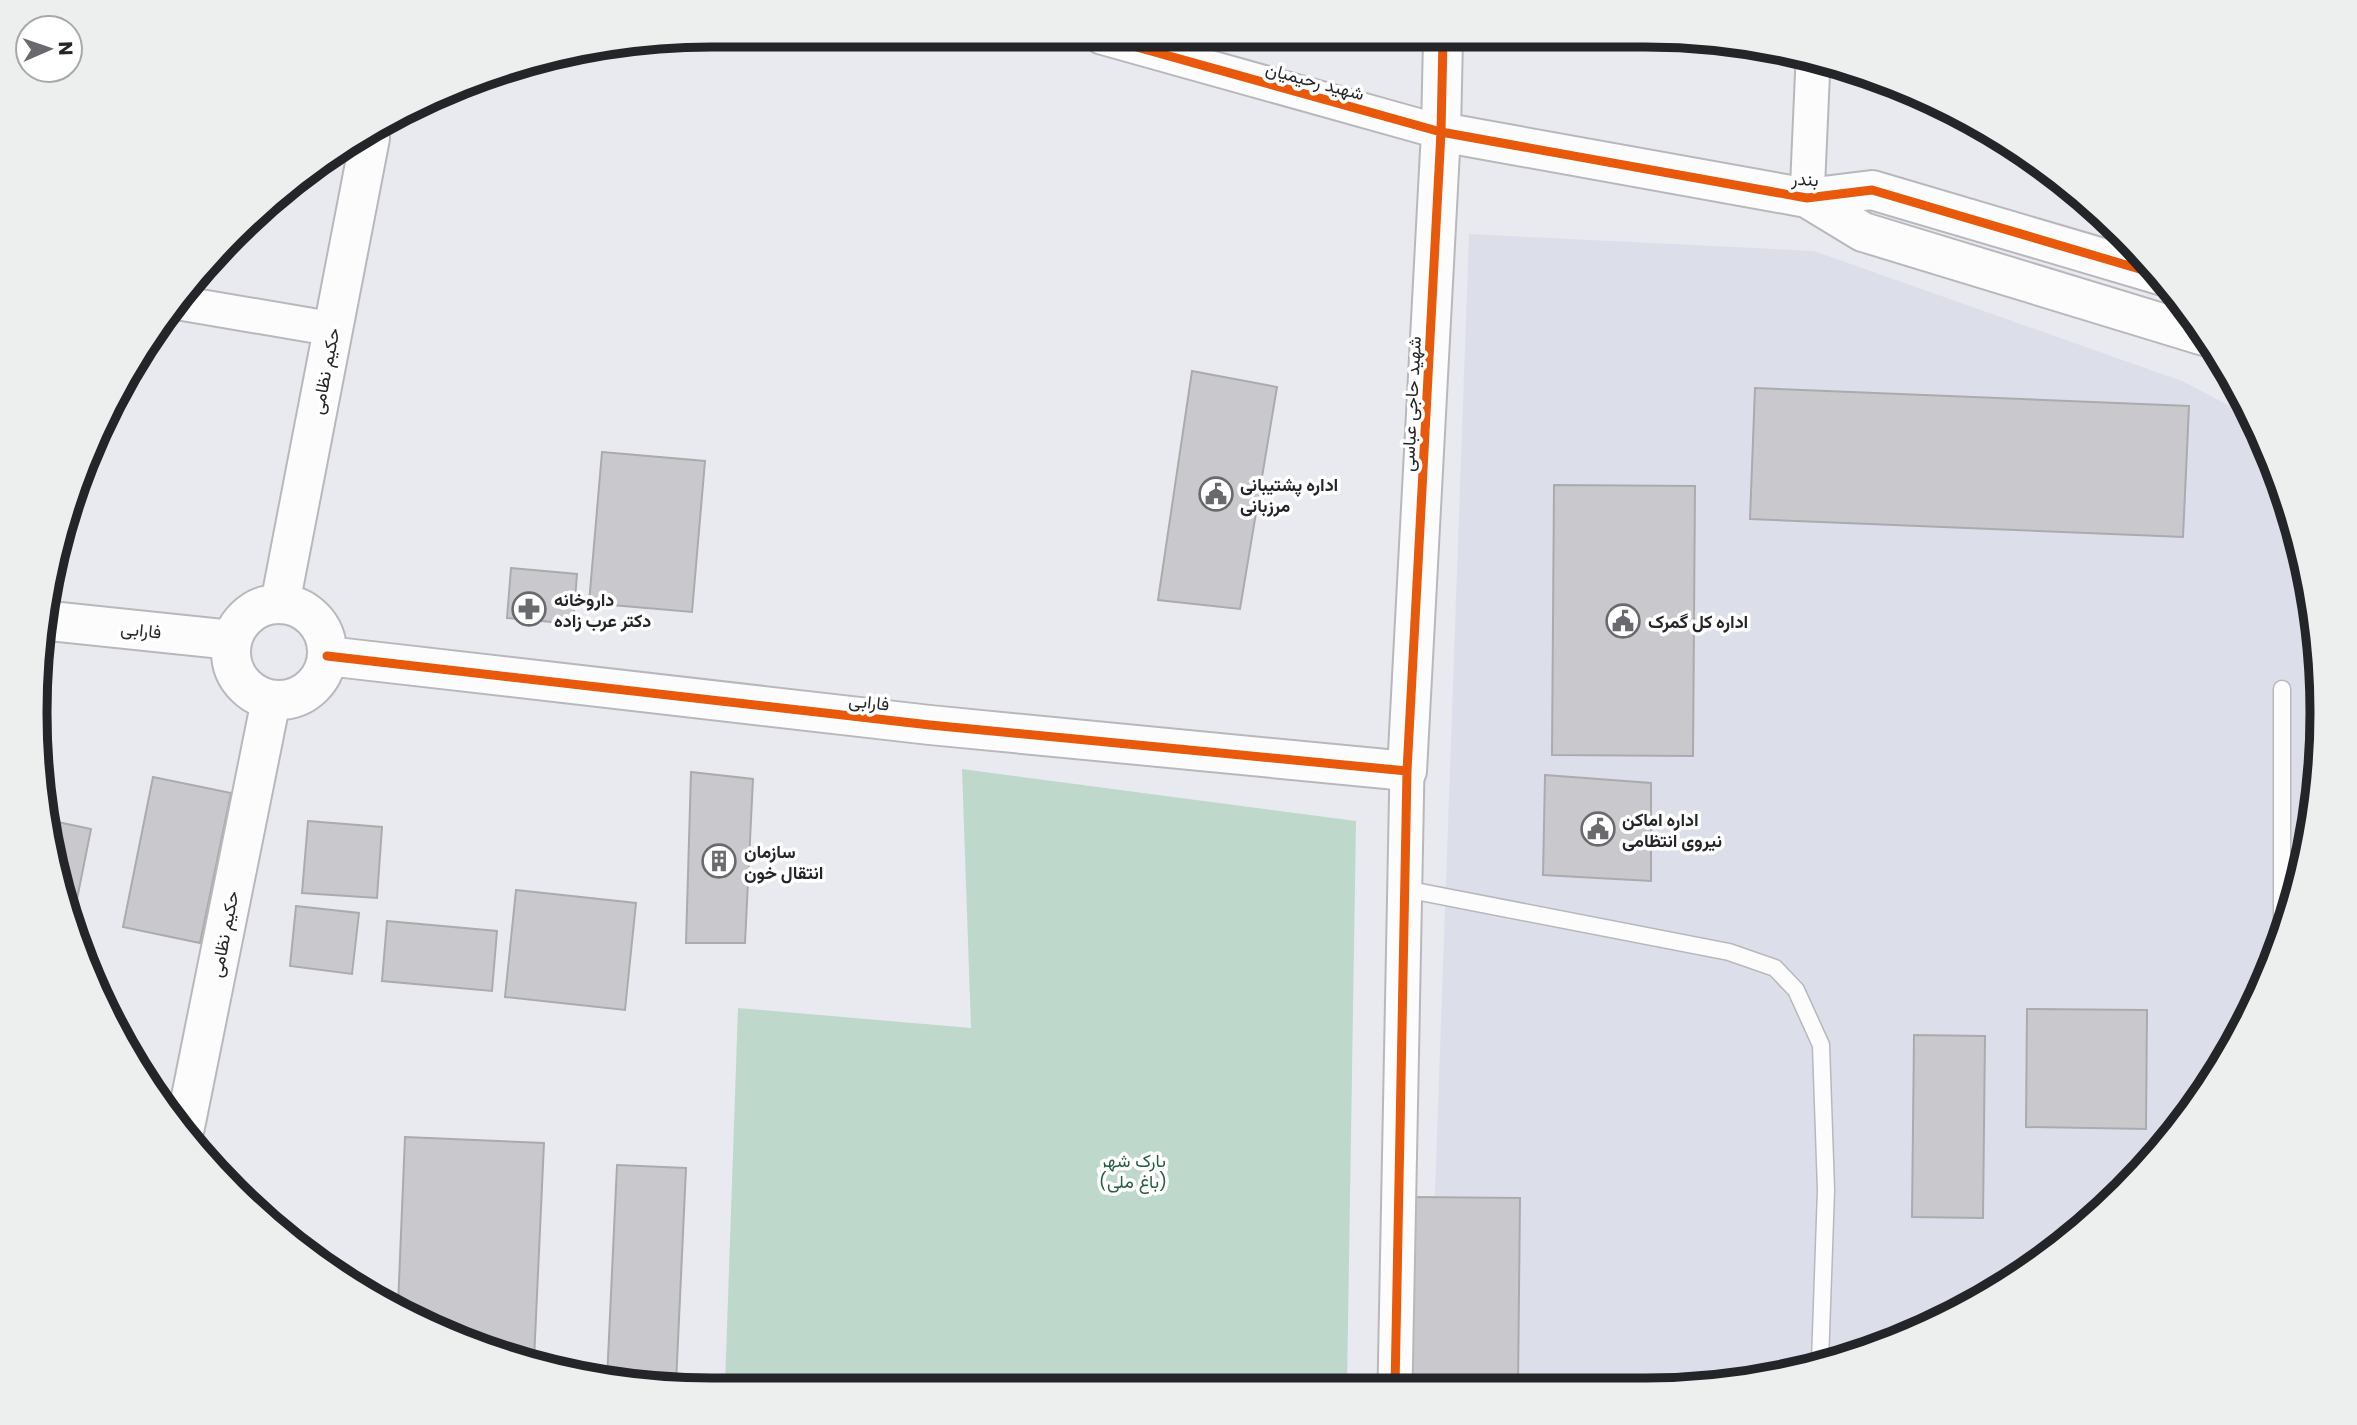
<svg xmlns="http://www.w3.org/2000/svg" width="2357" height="1425" font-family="Poppins,Vazirmatn,sans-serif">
<rect width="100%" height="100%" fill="#e9eaef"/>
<path fill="#dcdfea" d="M1469,234L1814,251L2182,381L2251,417L2286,494L2316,624L2321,756L2299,887L2252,1012L2182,1125L2092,1222L1983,1299L1862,1354L1689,1389L1428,1387Z"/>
<path fill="#bed8cc" d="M962,769L1356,821L1347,1387L725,1385L738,1008L971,1028Z"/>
<path fill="#c9c8cc" stroke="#ababae" stroke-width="2" d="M1192,371L1277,387L1240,609L1158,600Z
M1755,388L2189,406L2183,537L1750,519Z
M602,452L705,461L692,612L589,603Z
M1554,485L1695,486L1693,756L1552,755Z
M511,568L577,574L573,624L507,618Z
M691,772L753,779L745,943H686Z
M1545,775L1651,783V881L1543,875Z
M153,777L231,793L200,943L123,927Z
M53,821L91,829L71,929Z
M308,821L382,827L377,898L302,893Z
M516,890L636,903L625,1010L505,997Z
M296,906L359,913L352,974L290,966Z
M387,921L497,931L492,991L382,981Z
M2027,1009L2147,1010L2146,1129L2026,1127Z
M1914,1035L1985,1036L1983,1218L1912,1217Z
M405,1137L544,1143L534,1360L454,1339L398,1306Z
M617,1165L686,1168L676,1384H624L607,1380Z
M1412,1197L1520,1198L1518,1388L1410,1387Z"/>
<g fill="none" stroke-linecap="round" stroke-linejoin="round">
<defs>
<path id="lane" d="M1405,889L1729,952L1775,968L1796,990L1821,1045L1826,1190L1820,1362
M2282,933V689"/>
<path id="street" d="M1101,37L1441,132
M1807,198L1813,62
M174,302L333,329
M1395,1387L1407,771"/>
<path id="secondary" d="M1441,132L1807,198L1872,190L2160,275
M1807,198L1863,232L2204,336
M280,604L370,138
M231 652a48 48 0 1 1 96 0a48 48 0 1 1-96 0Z
M50,621L232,640
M327,656L930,725L1407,771L1441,132L1443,39
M185,1127L271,700"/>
</defs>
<use href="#lane" stroke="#b8b8bc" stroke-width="19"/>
<use href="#street" stroke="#b8b8bc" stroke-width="37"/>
<use href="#secondary" stroke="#b8b8bc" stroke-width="42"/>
<use href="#lane" stroke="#fcfcfd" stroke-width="16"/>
<use href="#street" stroke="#fcfcfd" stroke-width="33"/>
<use href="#secondary" stroke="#fcfcfd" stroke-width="38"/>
<defs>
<path id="cycleway" d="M1101,37L1441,132L1807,198L1872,190L2160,275
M327,656L930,725L1407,771
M1395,1387L1407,771L1441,132L1443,39"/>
</defs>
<use href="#cycleway" stroke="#fff" stroke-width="13"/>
<use href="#cycleway" stroke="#e8590c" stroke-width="9"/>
</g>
<defs>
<symbol id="civic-ring" viewBox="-11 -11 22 22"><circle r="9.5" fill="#fff" stroke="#696a6e" stroke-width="1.5"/><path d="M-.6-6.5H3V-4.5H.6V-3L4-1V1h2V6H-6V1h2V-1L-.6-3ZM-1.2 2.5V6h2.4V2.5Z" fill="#696a6e"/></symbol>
<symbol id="pharmacy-ring" viewBox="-11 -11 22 22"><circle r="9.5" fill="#fff" stroke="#696a6e" stroke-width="1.5"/><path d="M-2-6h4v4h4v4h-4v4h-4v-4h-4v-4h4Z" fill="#696a6e"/></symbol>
<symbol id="building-ring" viewBox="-11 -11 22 22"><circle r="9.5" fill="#fff" stroke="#696a6e" stroke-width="1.5"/><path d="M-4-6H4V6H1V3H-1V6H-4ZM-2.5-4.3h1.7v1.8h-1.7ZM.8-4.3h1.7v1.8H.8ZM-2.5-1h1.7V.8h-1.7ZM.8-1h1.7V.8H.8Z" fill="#696a6e"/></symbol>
</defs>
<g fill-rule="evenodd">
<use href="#civic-ring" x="1197" y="475" width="38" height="38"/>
<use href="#pharmacy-ring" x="510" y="590" width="38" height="38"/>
<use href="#civic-ring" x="1604" y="602" width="38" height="38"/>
<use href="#civic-ring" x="1579" y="810" width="38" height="38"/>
<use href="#building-ring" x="700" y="842" width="38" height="38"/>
</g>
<g text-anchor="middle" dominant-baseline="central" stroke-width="7" stroke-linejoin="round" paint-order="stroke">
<g font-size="18" fill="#242528" stroke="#fff">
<text transform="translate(1315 81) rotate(15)">شهید رحیمیان</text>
<text transform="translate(1805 179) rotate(3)">بندر</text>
<text transform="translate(325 371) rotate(-79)">حکیم نظامی</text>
<text transform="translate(1411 404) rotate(-87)">شهید حاجی عباسی</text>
<text transform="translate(141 630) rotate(6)">فارابی</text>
<text transform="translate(869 702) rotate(6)">فارابی</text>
<text transform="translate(224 934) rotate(-79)">حکیم نظامی</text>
</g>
<g font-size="18" font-weight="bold" fill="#242528" stroke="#fff" text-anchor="start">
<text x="1240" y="484">اداره پشتیبانی<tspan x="1240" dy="21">مرزبانی</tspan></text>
<text x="554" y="599">داروخانه<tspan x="554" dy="21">دکتر عرب زاده</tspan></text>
<text x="1648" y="621">اداره کل گمرک</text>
<text x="1622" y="819">اداره اماکن<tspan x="1622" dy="21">نیروی انتظامی</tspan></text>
<text x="744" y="851">سازمان<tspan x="744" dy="21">انتقال خون</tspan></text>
</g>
<g font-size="18" fill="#245d44" stroke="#fff">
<text x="1133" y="1160">پارک شهر<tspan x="1133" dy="21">(باغ ملی)</tspan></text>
</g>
</g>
<path d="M0 0H2357V1425H0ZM712 47H1645A665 665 0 0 1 2310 712V713A665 665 0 0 1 1645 1378H712A665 665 0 0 1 47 713V712A665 665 0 0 1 712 47Z" fill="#edeeee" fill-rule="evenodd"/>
<path fill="none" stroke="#242528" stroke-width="9" d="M712 47H1645A665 665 0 0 1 2310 712V713A665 665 0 0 1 1645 1378H712A665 665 0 0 1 47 713V712A665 665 0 0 1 712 47Z"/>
<g transform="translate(49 49) rotate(88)"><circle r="33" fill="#ffffff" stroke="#a7a8a9" stroke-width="2"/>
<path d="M0-5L12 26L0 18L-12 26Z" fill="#696a6e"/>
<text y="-10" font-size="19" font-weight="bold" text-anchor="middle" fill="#242528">N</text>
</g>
</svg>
